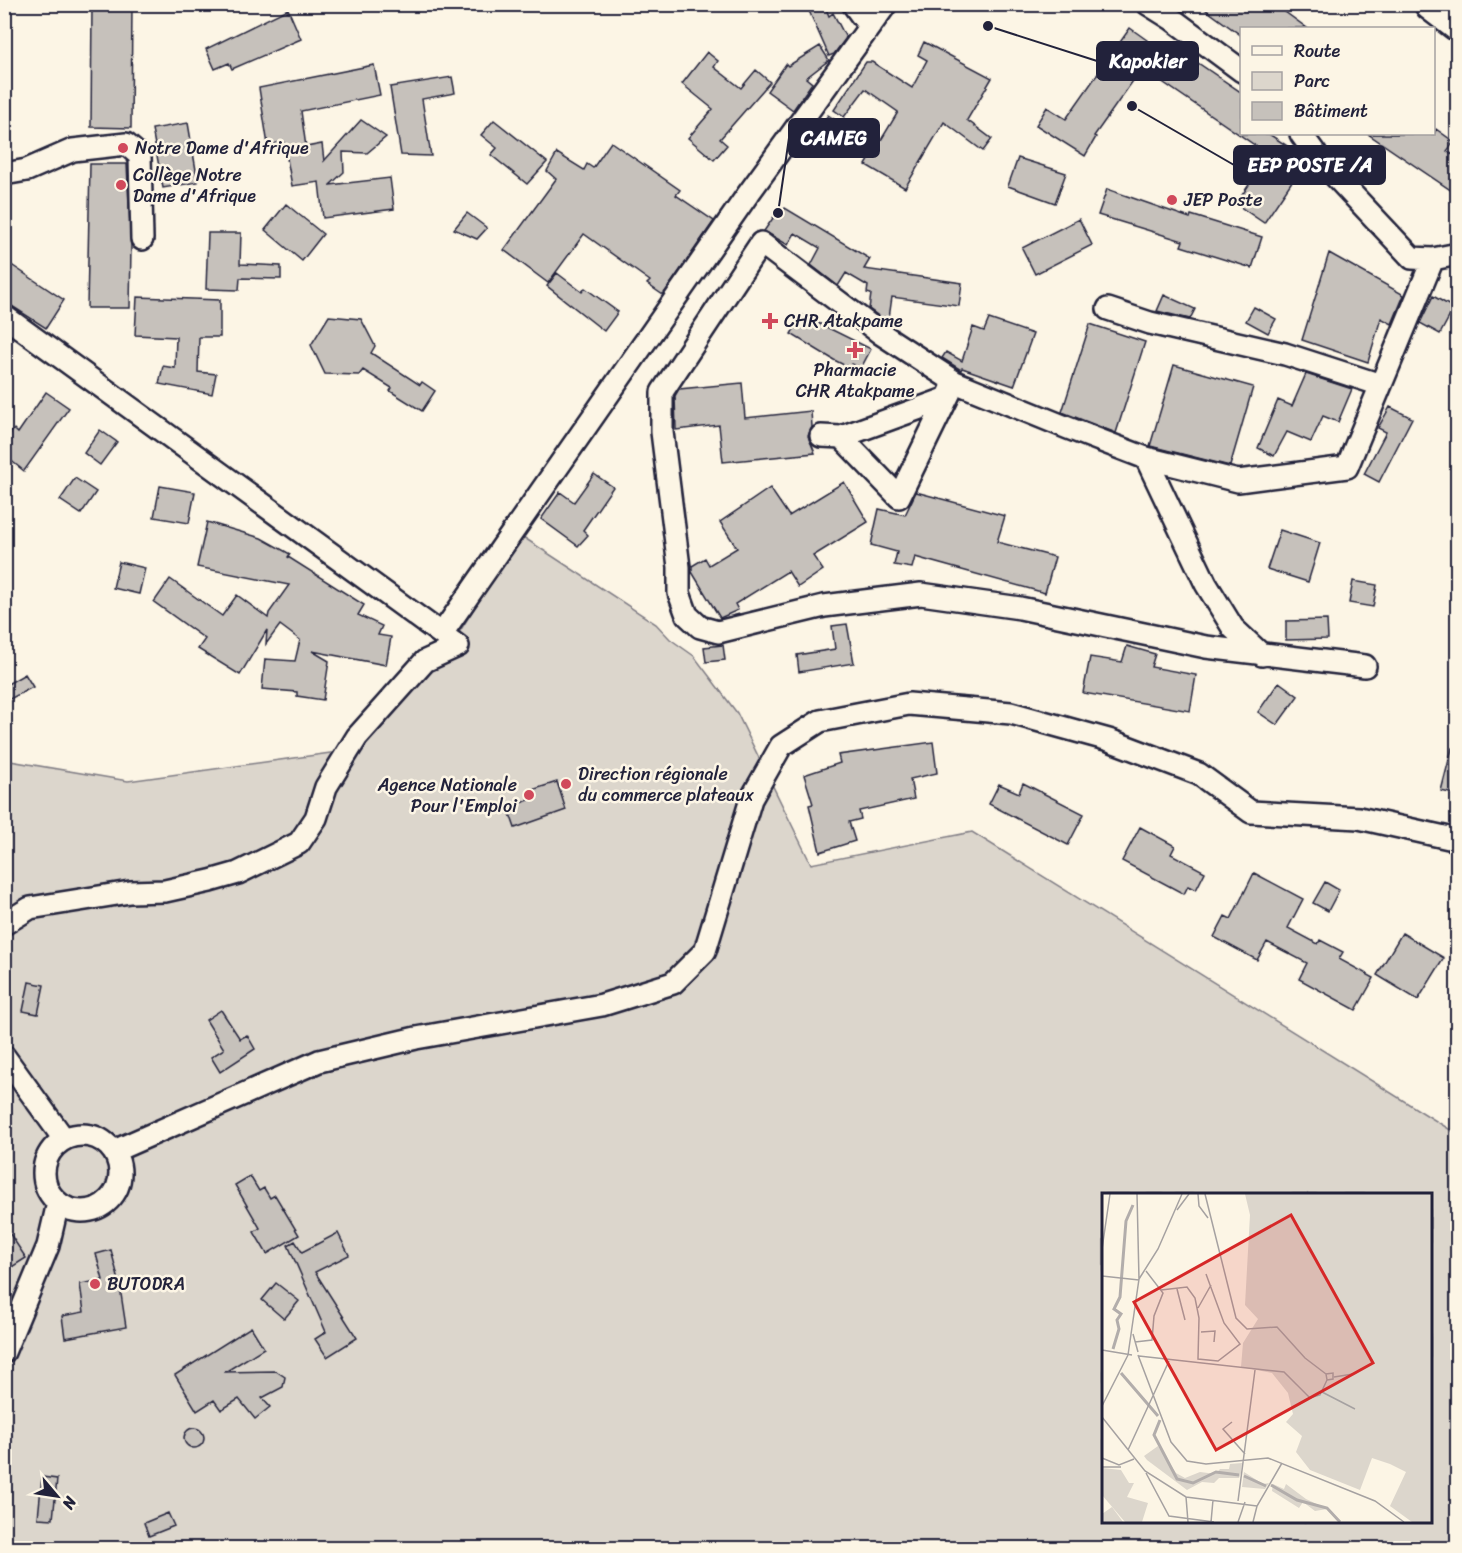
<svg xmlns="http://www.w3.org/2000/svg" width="1462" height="1553" font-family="Sriracha,sans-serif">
<rect width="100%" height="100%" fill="#fcf5e5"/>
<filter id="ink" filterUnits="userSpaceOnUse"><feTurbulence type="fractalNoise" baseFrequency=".0167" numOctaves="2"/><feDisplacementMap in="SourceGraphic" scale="12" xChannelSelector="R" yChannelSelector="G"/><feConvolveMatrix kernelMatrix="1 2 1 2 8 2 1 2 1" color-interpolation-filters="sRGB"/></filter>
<g filter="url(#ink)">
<path fill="#dcd6cc" stroke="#7f7c84" stroke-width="1.5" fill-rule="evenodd" d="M520,535L656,624L670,639L694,656L737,713L811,864L972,832L1457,1134V1548H5L4,760L128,781L345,751L397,707L460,631ZM1104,1194H1430V1522H1104Z"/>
<path fill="#c6c1bb" stroke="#22223b" stroke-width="1.5" d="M92,4H132L131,128L91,127Z
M806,4H824L829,16L833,13L846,38L834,54L829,56Z
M1198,4H1274L1307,28H1242V36Z
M288,9L301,39L232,69L229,63L215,69L206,49Z
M1130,28L1168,55L1173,46L1242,93V134H1269L1301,155L1305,162L1264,223L1236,204L1269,155L1142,68L1094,136L1096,137L1085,156L1036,125L1047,107L1066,119Z
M924,42L992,78L967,120L992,139L983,151L944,122L905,188L866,165L898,112L865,89L844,117L834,110L866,62H872L912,88L927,60L918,55Z
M820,46L829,60L806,78L812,83L793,110L767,91L786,64L788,66Z
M707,52L718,61L714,67L741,88L756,70L770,82L720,139L727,145L714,160L688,138L713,109L682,84Z
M374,65L380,95L301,111L306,147L322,144L324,161L361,120L386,137L367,153L343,152L344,172L330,185L390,178L394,209L323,218L319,182L292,186L284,142L268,145L259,88Z
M452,77L455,93L422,99L431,156L401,155L390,87Z
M828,115L840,123L818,156L800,144L813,126L818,129Z
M494,120L547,162L527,184L491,155L497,148L481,135Z
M188,123L198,182L163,188L152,129Z
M1436,129L1454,142L1447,151L1458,158V195L1368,134H1434Z
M611,142L680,190L676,195L714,221L663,295L647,284L650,281L584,234L548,283L504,250L556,179L547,171L557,153L584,170L587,164L593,168Z
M1018,158L1066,173L1055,203L1008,186Z
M90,164H127L131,246L130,308H87Z
M1107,189L1190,218L1191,215L1262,237L1252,268L1181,246L1183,241L1098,215Z
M286,204L323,234L302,261L265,230Z
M780,208L784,210L785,208L870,259L864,269L962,283L959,306L892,297L889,318L880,317L869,309L871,294L867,293L868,286L846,273L838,286L811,265L820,248L795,233L788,245L764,231Z
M467,213L487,228L477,239L454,229Z
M1079,219L1092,245L1035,274L1022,248Z
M208,233H241L240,264L281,266V279L240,278L239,290L206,289Z
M1329,253L1404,295L1392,324L1381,318L1368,362L1302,340Z
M4,260L64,300L46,328L4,301Z
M557,273L582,292L585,288L618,312L604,331L547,286Z
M1164,295L1195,309L1190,319L1157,311Z
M1433,296L1454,308L1440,334L1420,323Z
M137,297L220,300V337H199L198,372L216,374L212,394L159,384L163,366L175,368L176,337L135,335Z
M1254,307L1276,319L1268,333L1246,321Z
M802,315L871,349L861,368L852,364L850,368L834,360L791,334Z
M329,316L361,319L375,346L371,353L420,385L422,382L435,391L422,411L390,391L392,388L363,370L359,375L325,374L311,345Z
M989,319L1033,334L1014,386L962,368L961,370L942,358L946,352L962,361L973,327L984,331Z
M1090,324L1145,342L1116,433L1062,412Z
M1174,365L1253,387L1230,466L1150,446Z
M1306,374L1352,389L1338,422L1323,416L1311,442L1287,432L1274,456L1258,448L1278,400L1292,406Z
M742,383L745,418L811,411L812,427L808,436L815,453L723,462L719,425L676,430L675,396L679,389Z
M46,392L69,408L24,471L4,455V441L14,429L18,433Z
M1390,407L1412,418L1379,482L1364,474L1386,432L1378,428Z
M100,430L117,442L100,465L84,453Z
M594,474L613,487L583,530L588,535L578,546L541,519L560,492L574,502Z
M75,478L96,492L81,514L60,500Z
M844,482L868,522L813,556L823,570L798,587L788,571L735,604L738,610L720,618L692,572V566L705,558L709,565L737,548L720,522L770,488L789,516Z
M160,486L195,492L189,523L154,517Z
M916,492L1005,516L997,542L1055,557L1045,593L915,557L912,568L894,565L897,552L871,545L879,509L905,515Z
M207,522L261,538L290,554L288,557L364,605L358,615L382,626L378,635L391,637L386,665L312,651L329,661L323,700L297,696V692L262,689L265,659L295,661L300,640L280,625L266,644L267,630L240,675L198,649L205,639L154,602L170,579L222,616L237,595L268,618L269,613L289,585L197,567Z
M1280,530L1320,543L1308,582L1267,569Z
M119,562L145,568L139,594L113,588Z
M1353,581L1377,585L1373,607L1349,603Z
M1327,620L1328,639L1286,640V621Z
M847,624L854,663L799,672L797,655L835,649L832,626Z
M723,645L725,660L706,662L704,647Z
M1127,646L1155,654L1151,667L1196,675L1190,711L1083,693L1090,657L1122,662Z
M25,674L33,687L4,702V686Z
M1279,682L1298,696L1277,725L1258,712Z
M933,742L937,773L910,779L914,799L859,811L861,819L849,822L855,841L820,852L809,805L813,804L804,775L840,763L838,755Z
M1452,748H1458V795L1441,791Z
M557,782L566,810L515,828L508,808L534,798L532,790Z
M1023,783L1084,814L1068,845L989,804L999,784L1019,793Z
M1140,827L1175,846L1171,854L1205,872L1196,890L1188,886L1184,894L1122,861Z
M1254,873L1303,899L1288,928L1318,944L1320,940L1343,952L1339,959L1374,978L1356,1010L1299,979L1307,963L1267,942L1257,960L1214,937L1225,916L1231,919Z
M1325,882L1339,890L1328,911L1313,903Z
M1402,933L1444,958L1418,1000L1377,975Z
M29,982L44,985L38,1014L23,1011Z
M221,1010L240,1039L247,1035L255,1049L220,1072L211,1057L224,1049L206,1020Z
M250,1176L259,1191L264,1188L270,1198L275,1195L299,1235L267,1254L254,1232L260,1228L235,1185Z
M4,1225L26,1258L4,1272Z
M338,1233L349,1255L315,1272L357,1338L327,1357L315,1339L326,1332L288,1245L295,1241L302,1252Z
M111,1250L119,1281L126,1327L65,1338L62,1316L84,1312L80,1284L103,1280L96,1254Z
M276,1283L299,1301L284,1319L262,1300Z
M251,1327L264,1348L225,1372L276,1371L285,1377L283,1387L262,1398L270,1407L255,1419L239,1399L221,1410L214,1400L197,1411L175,1375Z
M184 1438a10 10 0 1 1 20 0a10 10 0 1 1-20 0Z
M42,1477L57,1479L53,1519L38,1518Z
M168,1513L174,1526L149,1536L144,1523Z"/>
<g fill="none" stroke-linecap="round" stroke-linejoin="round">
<defs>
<path id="minor" d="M853,4L869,26
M1148,4L1172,19L1242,71
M1301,134L1320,160L1412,258L1433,259L1458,254
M4,174L27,170L73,150L126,144L140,156L142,239
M1108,309L1150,323L1285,354L1381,385
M4,316L458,646L425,661L357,737L326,787L316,818L299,843L238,873L210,881L165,891L130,892L30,908L4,924
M821,436L841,437L899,497L955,382
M841,437L945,399
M1146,458L1206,584L1233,628L1262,655
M443,632L746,197L886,4
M1365,666L1206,647L1020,608L921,594L824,606L718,632L700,627L687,615L679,593V567L662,432V392L761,243L880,333L955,382L1068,428L1146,458L1238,481L1347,467L1433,259
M4,1056L64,1139
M44 1173a38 38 0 1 1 76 0a38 38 0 1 1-76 0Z
M114,1151L319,1061L416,1038L602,1005L673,983L705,951L751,799L781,746L820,721L909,704L1011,713L1109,740L1199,774L1251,812L1359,818L1458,840
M4,1352L48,1246L58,1203"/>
<path id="primary" d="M1432,4L1458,24"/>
</defs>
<use href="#minor" stroke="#22223b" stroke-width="26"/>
<use href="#primary" stroke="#22223b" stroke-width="38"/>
<use href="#minor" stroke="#fcf5e5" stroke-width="21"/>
<use href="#primary" stroke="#fcf5e5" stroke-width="33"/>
</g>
</g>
<g fill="#d1495b" stroke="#fcf5e5" stroke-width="2">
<circle cx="123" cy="148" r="6"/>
<circle cx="121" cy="185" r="6"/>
<circle cx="1172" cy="200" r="6"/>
<path d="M767 312h6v6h6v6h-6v6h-6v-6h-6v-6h6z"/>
<path d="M852 341h6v6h6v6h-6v6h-6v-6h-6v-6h6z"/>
<circle cx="566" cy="784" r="6"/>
<circle cx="529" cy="795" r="6"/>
<circle cx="95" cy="1284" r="6"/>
</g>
<g text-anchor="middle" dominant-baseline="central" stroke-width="5" stroke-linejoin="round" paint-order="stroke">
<g font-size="18" fill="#22223b" stroke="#fcf5e5" text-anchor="start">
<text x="135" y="148">Notre Dame d'Afrique</text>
<text x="133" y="175">Collège Notre<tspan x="133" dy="21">Dame d'Afrique</tspan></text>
<text x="1184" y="200">JEP Poste</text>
<text x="784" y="321">CHR Atakpame</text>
<text x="855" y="370" text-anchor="middle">Pharmacie<tspan x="855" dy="21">CHR Atakpame</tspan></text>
<text x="578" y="774">Direction régionale<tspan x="578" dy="21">du commerce plateaux</tspan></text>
<text x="517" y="785" text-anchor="end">Agence Nationale<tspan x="517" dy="21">Pour l'Emploi</tspan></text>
<text x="107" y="1284">BUTODRA</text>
</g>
</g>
<g transform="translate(1102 1193)">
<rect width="330" height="330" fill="#fcf5e5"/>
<path d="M143,1H330V329H310L288,313L304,279L288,271L270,265L258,297L208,277L194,259L200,243L184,229L191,221L186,200L170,180L139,174L141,150L156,126L143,112L148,22ZM56,253L74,280L83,285L98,279L114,281L118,276H127L128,271L140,270L139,280L137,285H117L112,290L100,289L85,297L45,267L42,263ZM0,275L19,277L27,290H32L25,304L46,310L40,329H23L0,302ZM142,279L161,291L167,290L163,296L140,294ZM171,291L182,296L184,291L204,306L236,321L225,316L213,318L201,309L197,315L170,298ZM10,314L21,329H0V321Z" fill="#dcd6cc"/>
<path fill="none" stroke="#b2adab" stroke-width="3" d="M11,156L17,136L15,127L19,121L12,116L18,104L24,28L31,12M19,180L56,223M58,227L52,242L75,286L91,290L114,279L137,282M142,283L164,293M169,292L195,307L225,315L238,329"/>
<path fill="none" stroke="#a5a1a1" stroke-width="1.5" d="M96,1L97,13L106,25M103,1L134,125L145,136L175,134L203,165L224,181M75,17L87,1M0,56L8,1M0,83L37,87M37,86L56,56L80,1M75,96L83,127M59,97L85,94L93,105L97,125L96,166L116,168L138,151L122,130L104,81M96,115L109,92M99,139L113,138L112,149M31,141L36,159M33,149L50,147L52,123L61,100L44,78M0,157L30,162M26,162L37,86L35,1M36,162L69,249L85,268L104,271L166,265L273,308L302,329M37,163L182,179L208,205L218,202L225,187L224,181L231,180V186L225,187M232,184L251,181M220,199L253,216M0,213L26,162M0,224L43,278L84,304L155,313M130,229L121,236L143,261M26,257L67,168M0,265L17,272L32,266M0,274H19M44,280L67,323L112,329M84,304L86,329M136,308L153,177M109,329L111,307M136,329L143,309M151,329L155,313L180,270"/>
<path fill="#d62828" fill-opacity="0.15" stroke="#d62828" stroke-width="3" d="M189,22L271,170L114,257L32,109Z"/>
<rect width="330" height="330" fill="none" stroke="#22223b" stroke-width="3"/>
</g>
<path fill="none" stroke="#22223b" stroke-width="2" d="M988 26L1097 61M778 213L789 138M1132 106L1234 165"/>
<g fill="#22223b" stroke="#fcf5e5" stroke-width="2">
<circle cx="988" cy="26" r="6"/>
<circle cx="778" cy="213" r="6"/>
<circle cx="1132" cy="106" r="6"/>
</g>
<g fill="#22223b" stroke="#22223b" stroke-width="2">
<rect x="1097" y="42" width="101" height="38" rx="6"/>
<rect x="789" y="119" width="90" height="38" rx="6"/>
<rect x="1234" y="146" width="151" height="38" rx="6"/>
</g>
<g font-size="20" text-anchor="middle" font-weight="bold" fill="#fff">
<text x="1148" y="68">Kapokier</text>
<text x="834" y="145">CAMEG</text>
<text x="1310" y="172">EEP POSTE /A</text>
</g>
<rect width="1462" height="1553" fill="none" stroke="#fcf5e5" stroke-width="24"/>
<rect x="12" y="12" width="1438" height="1529" fill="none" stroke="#22223b" stroke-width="2" filter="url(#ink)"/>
<rect x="1240" y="27" width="195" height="108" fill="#fcf5e5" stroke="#a5a1a1" stroke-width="1.5"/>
<rect x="1252" y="46" width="30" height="9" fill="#fcf5e5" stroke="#a5a1a1" stroke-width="1.5"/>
<text x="1294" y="57" font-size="18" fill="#22223b">Route</text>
<rect x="1252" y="72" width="30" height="18" fill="#dcd6cc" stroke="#a5a1a1" stroke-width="1.5"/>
<text x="1294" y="87" font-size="18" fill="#22223b">Parc</text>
<rect x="1252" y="102" width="30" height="18" fill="#c6c1bb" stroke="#a5a1a1" stroke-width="1.5"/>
<text x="1294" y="117" font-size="18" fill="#22223b">Bâtiment</text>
<g transform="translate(57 1496) rotate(119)" stroke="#fcf5e5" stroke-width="4.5" paint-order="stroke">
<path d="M0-4.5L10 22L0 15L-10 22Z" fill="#22223b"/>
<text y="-9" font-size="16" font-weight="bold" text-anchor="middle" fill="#22223b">N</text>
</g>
</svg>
